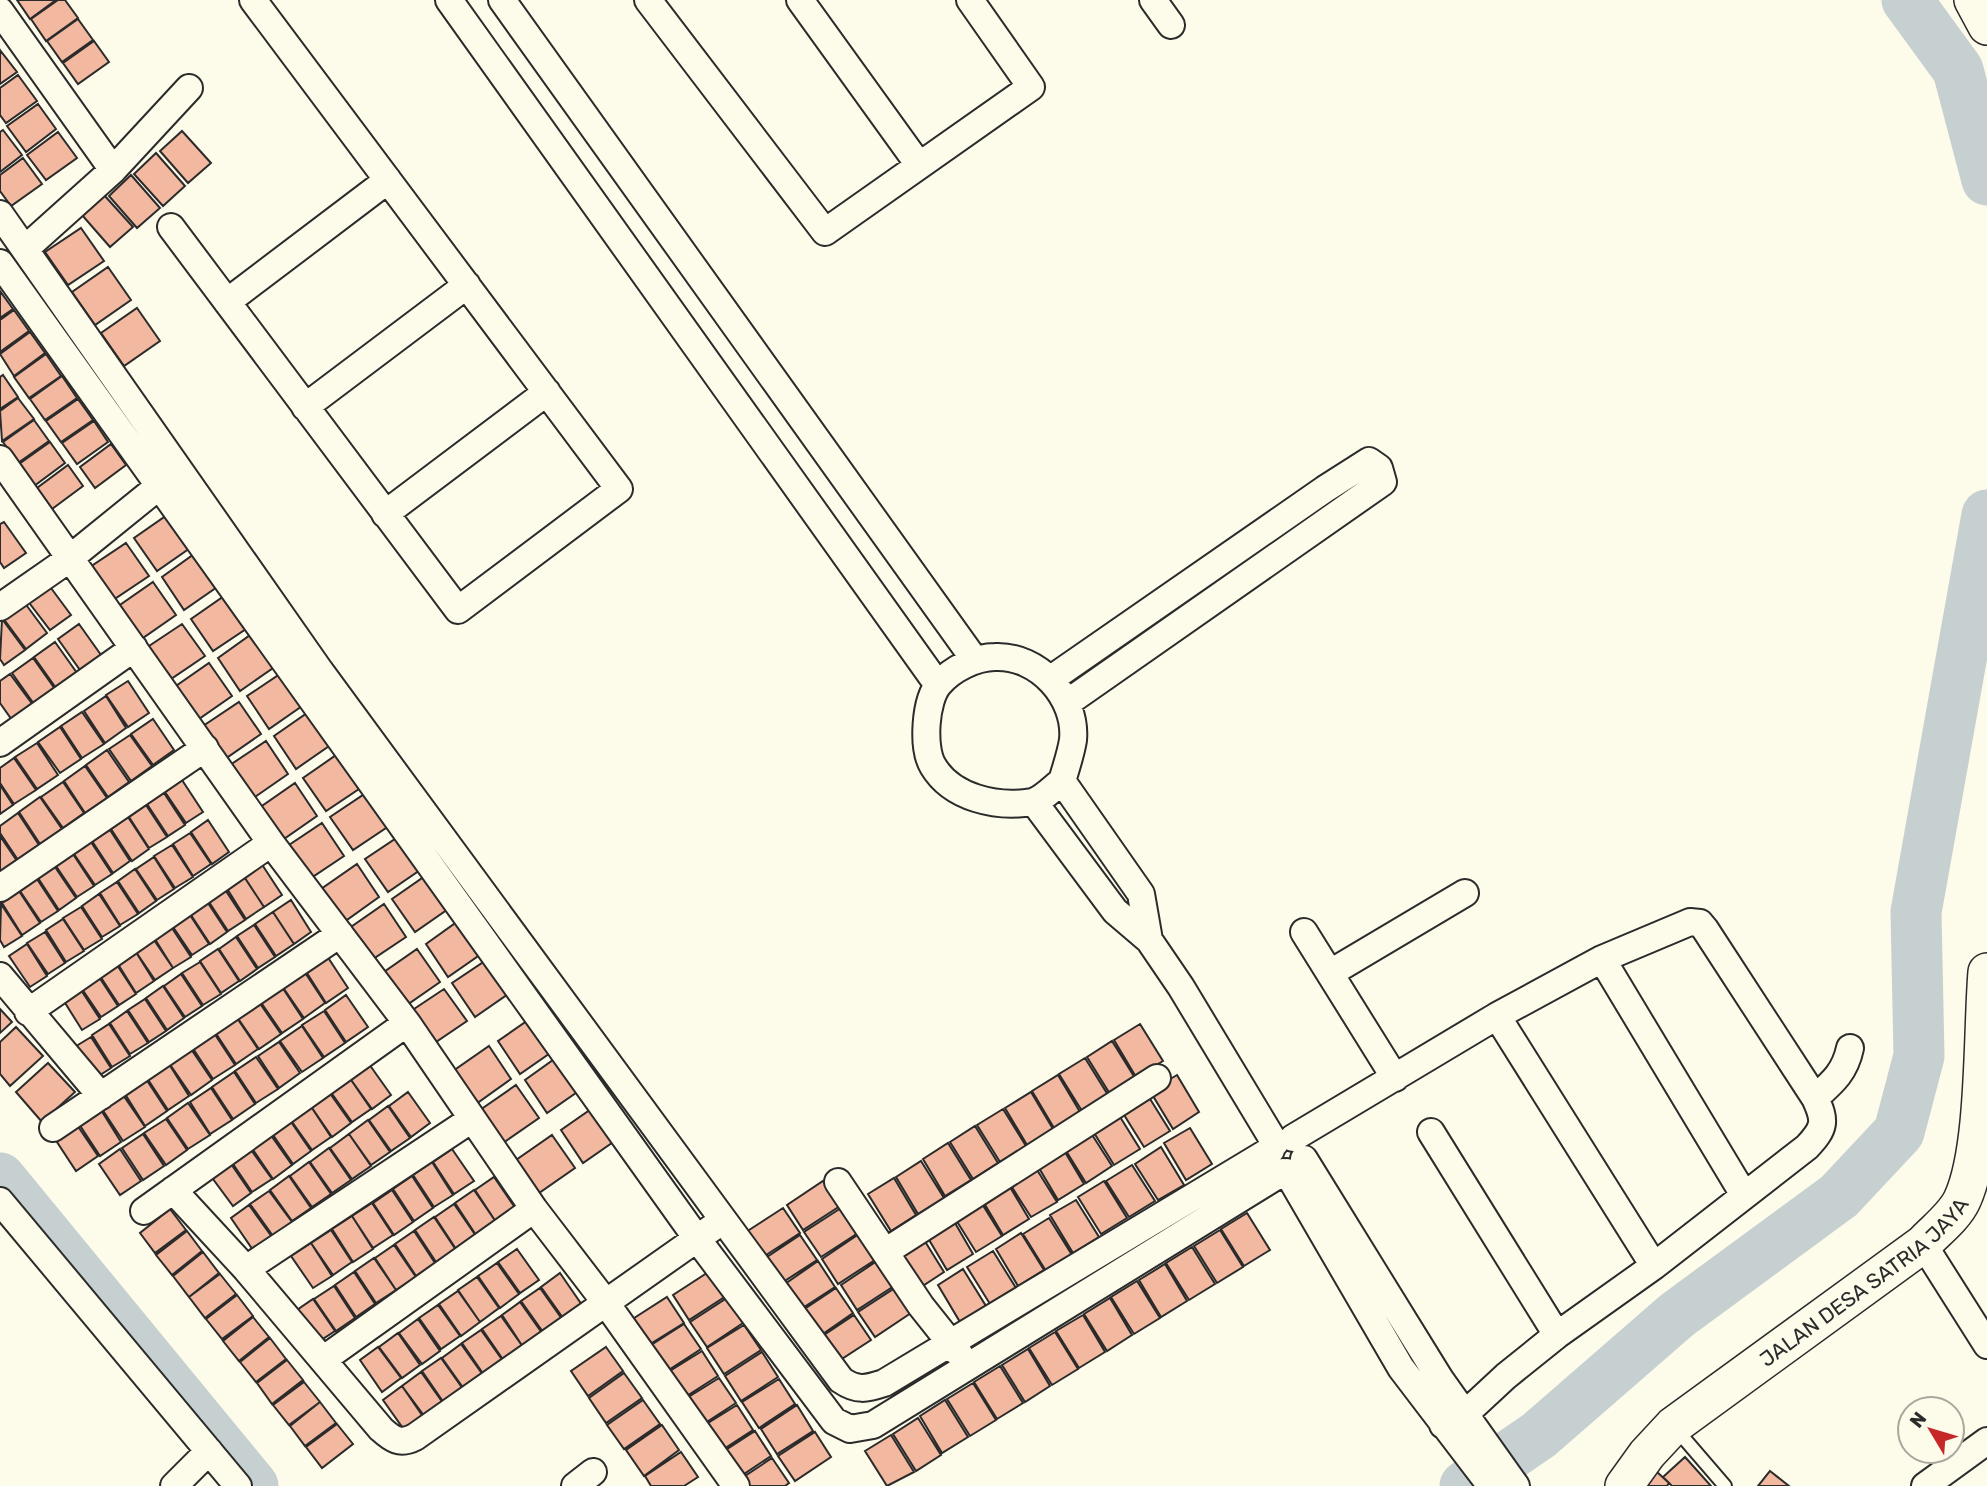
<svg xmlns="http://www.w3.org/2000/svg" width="1987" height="1486" font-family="Rubik,sans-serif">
<rect width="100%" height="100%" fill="#fdfbea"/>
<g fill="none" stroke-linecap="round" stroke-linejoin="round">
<path stroke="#c7d0d0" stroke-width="51" d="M1907,0L1958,70L1987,180
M0,1178L253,1486
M1465,1486L1539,1435L1677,1315L1839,1196L1899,1132L1919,1056L1916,912L1987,515"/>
</g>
<path fill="#f2b8a0" stroke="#2b2b2b" stroke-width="2" d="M17,0H56L30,19Z
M58,0H65L78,18L46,41L31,19Z
M78,19L93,40L62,62L47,41Z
M94,41L109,62L78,84L63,63Z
M0,50L17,72L0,84Z
M18,75L37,101L6,123L0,115V88Z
M38,104L56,129L26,152L7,126Z
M3,130L22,155L0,172V132Z
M182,131L211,163L188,183L160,151Z
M58,132L77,158L46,180L27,155Z
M156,153L185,186L163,206L134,174Z
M23,158L42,184L11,206L0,191V175Z
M131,175L160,208L137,228L109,196Z
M104,195L133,227L110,247L82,215Z
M81,228L104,261L68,285L45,252Z
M108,267L131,300L95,325L72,292Z
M0,291L13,309L0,318Z
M137,308L160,341L124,366L101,333Z
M14,310L29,331L0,352V320Z
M30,332L45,353L14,376L0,354Z
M46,354L61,376L29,398L14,377Z
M3,375L18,397L0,409V377Z
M62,376L77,398L45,420L30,399Z
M18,398L34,419L2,441L0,411Z
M78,399L93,420L61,442L46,421Z
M34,420L49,441L18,463L3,442Z
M94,421L108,442L77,464L62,443Z
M50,442L65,463L34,486L19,464Z
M111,444L126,465L95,488L80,467Z
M68,465L83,486L52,509L37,488Z
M170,513L193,546L157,571L134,538Z
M4,522L26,553L4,568L0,562V524Z
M126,543L149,576L113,600L90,567Z
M197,552L220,585L184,610L162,577Z
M153,582L176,615L140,640L117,607Z
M48,584L71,615L50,630L27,600Z
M227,594L249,627L213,651L191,619Z
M24,602L47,633L26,649L3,618Z
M2,619L25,650L4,665L0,659Z
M79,624L101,655L80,670L58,639Z
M182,624L205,656L168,681L146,648Z
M253,633L276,666L240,691L218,658Z
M55,642L77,673L56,688L34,657Z
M33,658L55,689L34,704L12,673Z
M209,663L232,696L196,721L173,688Z
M283,672L305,704L269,729L247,696Z
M10,674L33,705L12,720L0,703V681Z
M128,681L149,713L128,727L106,695Z
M106,696L126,728L105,743L84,711Z
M239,702L261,734L225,759L203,726Z
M310,711L332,744L296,769L274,736Z
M82,712L104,744L82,758L61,726Z
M153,719L174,750L153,765L131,734Z
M60,727L81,759L60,773L38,742Z
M130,735L152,766L131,781L109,749Z
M266,741L288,774L252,799L230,765Z
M37,743L58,775L37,789L15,757Z
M107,750L129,782L108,797L86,765Z
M339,753L362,787L326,811L303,778Z
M14,758L36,790L14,804L0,783V768Z
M85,766L107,798L85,813L64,781Z
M182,780L203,812L186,823L165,792Z
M63,782L84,813L63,828L41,797Z
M295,783L317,816L281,841L259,808Z
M0,785L13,805L0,814Z
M164,793L185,825L168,836L147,804Z
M366,793L389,826L353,850L330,817Z
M40,797L62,829L40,844L19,812Z
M146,805L167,837L149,848L129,817Z
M18,813L39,845L18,860L0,833V826Z
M128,817L149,849L132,861L111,829Z
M208,820L229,852L212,864L191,832Z
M322,823L344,856L308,880L286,847Z
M110,830L130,861L113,873L92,841Z
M190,833L211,864L193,876L173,844Z
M401,835L423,868L388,892L365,859Z
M0,836L17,861L0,873Z
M91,842L112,874L95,885L74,854Z
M172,845L193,877L175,888L154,856Z
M73,854L94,886L77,897L56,866Z
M154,857L174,889L157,900L136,869Z
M261,863L282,895L264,907L243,875Z
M357,864L379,897L344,922L321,889Z
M55,867L76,898L59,910L38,878Z
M135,869L156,901L139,913L118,881Z
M428,874L451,907L415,932L392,899Z
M243,875L264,907L246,919L226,887Z
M37,879L58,911L41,922L20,891Z
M117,882L138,914L120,925L100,893Z
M224,888L245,920L228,931L207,899Z
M19,891L40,923L22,935L2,903Z
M99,894L120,926L102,937L82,906Z
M206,900L227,932L210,944L189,912Z
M291,900L311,932L294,944L273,912Z
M1,904L22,936L4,947L0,940Z
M384,904L406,937L370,961L348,929Z
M81,907L102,939L84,950L63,918Z
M188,912L209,944L192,955L171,924Z
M273,912L294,944L276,956L255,924Z
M63,919L84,951L66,962L46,930Z
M461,919L484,952L448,977L426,944Z
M170,925L191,957L173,968L153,936Z
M254,925L275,957L258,968L237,936Z
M45,932L65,963L48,974L27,943Z
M152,937L173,968L155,980L134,949Z
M236,937L257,969L240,981L219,949Z
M27,944L47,976L30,987L9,956Z
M134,949L154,981L136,993L116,961Z
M218,949L239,981L221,993L200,961Z
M417,949L440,982L404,1007L381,974Z
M327,956L348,988L326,1003L305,970Z
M488,959L511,992L475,1017L452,983Z
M115,962L136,994L119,1005L98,973Z
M200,962L221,994L203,1005L182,973Z
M304,971L325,1003L304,1018L282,986Z
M97,974L118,1006L101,1017L80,986Z
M181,974L202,1006L185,1017L164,986Z
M163,986L184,1018L167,1030L146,998Z
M79,987L100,1019L82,1030L62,998Z
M282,987L303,1019L282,1033L260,1001Z
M444,989L467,1021L430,1046L408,1013Z
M346,995L368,1027L346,1042L325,1010Z
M145,999L166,1031L149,1042L128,1010Z
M259,1002L281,1034L259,1049L237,1017Z
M0,1009L12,1022L0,1033Z
M127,1011L148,1043L130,1054L110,1023Z
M324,1011L345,1043L324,1057L302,1025Z
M534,1016L556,1049L520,1074L498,1041Z
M237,1018L258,1049L236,1064L215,1032Z
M109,1024L130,1056L112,1067L92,1035Z
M1140,1024L1163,1061L1136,1077L1114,1040Z
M302,1026L323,1058L302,1072L280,1041Z
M16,1027L43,1056L10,1086L0,1074V1042Z
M214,1033L235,1065L213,1079L192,1047Z
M91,1037L111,1068L94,1079L73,1048Z
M1112,1041L1135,1078L1110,1094L1087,1057Z
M279,1042L300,1073L279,1088L258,1056Z
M489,1046L511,1079L476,1104L453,1071Z
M191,1049L212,1080L191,1095L169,1063Z
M560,1055L583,1088L547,1113L525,1080Z
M256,1057L278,1089L256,1103L235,1071Z
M1085,1058L1108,1095L1082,1111L1059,1074Z
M48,1063L75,1092L42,1122L16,1092Z
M169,1064L189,1096L168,1110L147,1078Z
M369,1064L391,1095L372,1109L349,1077Z
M234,1072L255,1104L233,1119L212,1087Z
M1058,1075L1080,1112L1054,1128L1032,1091Z
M1177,1075L1199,1112L1173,1129L1150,1091Z
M349,1077L371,1109L352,1122L330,1091Z
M146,1079L167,1111L145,1126L125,1094Z
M516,1085L539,1118L503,1143L480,1110Z
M211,1088L232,1120L210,1134L190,1102Z
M329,1092L351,1123L332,1137L310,1105Z
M408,1092L430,1123L411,1137L389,1106Z
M1031,1092L1053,1129L1027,1145L1005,1108Z
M1147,1094L1170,1131L1144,1147L1121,1110Z
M123,1095L145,1127L123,1141L102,1109Z
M188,1103L210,1135L188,1149L167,1118Z
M310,1105L331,1137L312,1150L290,1119Z
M597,1105L619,1138L583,1163L561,1130Z
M388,1106L410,1138L391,1151L369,1120Z
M1003,1109L1026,1146L1000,1162L977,1125Z
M101,1110L121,1142L100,1156L79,1124Z
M1117,1112L1140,1149L1114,1165L1091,1128Z
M166,1119L187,1150L166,1165L144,1133Z
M289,1119L311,1151L293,1164L271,1132Z
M368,1120L390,1152L371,1165L349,1134Z
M77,1125L98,1156L76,1171L55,1139Z
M975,1126L998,1163L973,1179L950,1142Z
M1190,1128L1212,1164L1186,1180L1164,1143Z
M1089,1130L1112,1166L1086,1183L1063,1146Z
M143,1134L164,1166L143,1180L122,1148Z
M270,1134L292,1165L273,1179L251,1147Z
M349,1134L371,1166L352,1179L330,1148Z
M552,1135L575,1168L539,1193L516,1160Z
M948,1143L971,1180L945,1196L923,1159Z
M249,1147L272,1179L252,1192L231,1161Z
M1062,1147L1084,1184L1058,1200L1036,1163Z
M1161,1147L1184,1185L1158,1200L1135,1164Z
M329,1148L351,1180L332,1193L310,1162Z
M120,1149L141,1181L120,1195L99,1164Z
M452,1149L474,1181L454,1194L433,1162Z
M229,1161L251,1193L233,1206L210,1175Z
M921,1161L944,1198L918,1214L896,1177Z
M309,1162L331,1194L312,1207L290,1176Z
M432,1162L453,1195L434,1207L413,1175Z
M1034,1165L1057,1202L1031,1217L1008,1181Z
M1132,1165L1155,1201L1129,1217L1106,1181Z
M289,1176L311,1208L292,1221L270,1190Z
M412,1176L433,1208L414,1221L393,1189Z
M494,1177L516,1209L496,1222L475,1190Z
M894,1178L916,1215L891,1231L868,1194Z
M823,1181L840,1206L803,1230L787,1205Z
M1104,1181L1127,1218L1101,1234L1078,1197Z
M1007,1182L1029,1219L1003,1235L981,1198Z
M392,1190L413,1222L394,1235L373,1203Z
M474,1190L496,1222L476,1235L455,1203Z
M269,1191L292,1222L273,1236L250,1204Z
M979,1199L1002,1236L976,1252L953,1215Z
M1076,1200L1099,1237L1073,1253L1050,1215Z
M372,1203L393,1235L373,1248L352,1216Z
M454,1204L476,1236L456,1249L435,1217Z
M249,1205L272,1237L253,1250L231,1218Z
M783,1208L800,1233L763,1257L746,1232Z
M841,1208L858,1233L821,1257L804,1232Z
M170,1209L186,1230L155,1253L140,1233Z
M1247,1213L1270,1250L1244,1266L1221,1229Z
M352,1216L373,1249L353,1262L332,1229Z
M951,1216L973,1254L947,1270L925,1233Z
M434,1217L456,1250L436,1262L415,1230Z
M1049,1218L1072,1255L1046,1271L1023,1234Z
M331,1230L352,1262L333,1275L311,1243Z
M1220,1230L1243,1267L1217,1283L1194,1246Z
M187,1231L202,1251L172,1275L156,1255Z
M414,1231L435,1263L416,1276L395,1244Z
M1021,1233L1044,1270L1018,1286L996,1249Z
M859,1234L875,1260L838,1284L822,1259Z
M800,1235L817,1260L780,1284L764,1259Z
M921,1235L944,1272L918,1289L896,1251Z
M311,1243L332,1276L313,1288L291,1256Z
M394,1245L416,1277L396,1290L375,1258Z
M1192,1247L1215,1284L1189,1300L1166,1263Z
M517,1249L539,1280L520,1293L498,1262Z
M993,1251L1016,1288L990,1304L967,1267Z
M203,1252L219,1273L189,1297L173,1276Z
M374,1258L396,1290L376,1303L355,1271Z
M818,1261L835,1287L798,1311L782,1286Z
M877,1261L894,1286L857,1310L841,1285Z
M497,1263L519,1294L500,1308L478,1276Z
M1165,1264L1187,1301L1161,1317L1139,1280Z
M963,1269L986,1306L960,1322L938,1285Z
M710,1271L726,1296L689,1320L673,1295Z
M354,1272L375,1304L356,1317L335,1285Z
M560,1273L582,1305L563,1318L541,1287Z
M220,1274L236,1294L205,1318L189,1297Z
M477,1277L499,1308L480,1322L458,1290Z
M1137,1281L1160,1318L1134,1334L1111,1297Z
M334,1286L355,1318L336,1331L314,1299Z
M540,1288L562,1319L543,1332L521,1301Z
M836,1288L853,1313L817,1338L800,1312Z
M895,1288L911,1313L875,1337L858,1312Z
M458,1291L480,1322L461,1336L439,1304Z
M237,1295L253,1316L222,1339L206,1319Z
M667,1297L684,1323L647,1346L631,1320Z
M727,1298L743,1323L707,1347L690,1322Z
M1110,1298L1132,1335L1107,1351L1084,1314Z
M313,1299L335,1331L315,1344L294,1312Z
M520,1302L542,1333L523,1347L502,1315Z
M438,1305L460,1336L441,1349L419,1318Z
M854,1315L871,1340L834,1364L818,1339Z
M1083,1315L1105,1352L1079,1368L1056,1331Z
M501,1316L523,1347L504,1361L482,1329Z
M253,1317L269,1337L239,1361L223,1341Z
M418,1319L440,1351L422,1364L399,1333Z
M684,1324L701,1349L664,1373L648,1347Z
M744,1325L761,1350L724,1374L707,1348Z
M481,1330L503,1361L484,1375L462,1343Z
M1055,1332L1078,1369L1052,1385L1029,1348Z
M398,1333L420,1365L402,1378L379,1347Z
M270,1338L286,1359L256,1382L240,1362Z
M461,1344L483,1375L464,1389L442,1358Z
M378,1347L401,1378L382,1392L360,1360Z
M606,1347L623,1371L588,1396L571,1371Z
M1028,1349L1050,1386L1025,1402L1002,1365Z
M702,1351L718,1376L682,1399L665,1374Z
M762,1352L778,1377L741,1401L725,1376Z
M441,1358L463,1389L444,1403L422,1371Z
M287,1360L303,1380L272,1404L257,1383Z
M1000,1366L1023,1403L997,1419L974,1382Z
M421,1372L443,1403L425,1417L402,1386Z
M624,1373L642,1398L606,1423L589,1398Z
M719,1378L736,1403L699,1427L682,1401Z
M779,1379L795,1404L759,1428L742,1402Z
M304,1382L320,1402L289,1425L273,1405Z
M973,1383L996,1420L970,1436L947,1399Z
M402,1386L424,1418L405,1431L383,1400Z
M643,1400L660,1424L624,1449L607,1425Z
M945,1400L968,1437L942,1453L920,1416Z
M320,1402L336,1423L305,1446L290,1426Z
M737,1405L753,1430L716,1454L700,1428Z
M797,1405L813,1431L777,1454L761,1429Z
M918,1418L941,1455L916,1471L893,1434Z
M337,1424L353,1444L322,1468L306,1447Z
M662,1425L679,1450L644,1476L626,1450Z
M755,1431L771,1456L735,1480L718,1455Z
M815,1432L831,1457L795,1481L778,1456Z
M891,1435L914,1472L887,1486L865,1451Z
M681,1452L698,1477L684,1486H651L645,1476Z
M1685,1457L1711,1486H1672L1663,1477Z
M772,1458L789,1483L785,1486H739L736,1482Z
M1770,1471L1789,1486H1758Z
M1657,1472L1669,1483L1667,1486H1647Z"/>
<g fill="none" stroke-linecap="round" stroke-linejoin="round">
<defs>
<path id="lane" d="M1676,1429L1725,1486"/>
<path id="street" d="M449,0L938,685
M502,0L974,659
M648,0L825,232L1031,87L970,0
M800,0L919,165
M1153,0L1171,25
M0,11L113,170
M0,214L320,671L841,1380C857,1391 866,1389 884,1383L1271,1150
M171,227L458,610L619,489L253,0
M25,249L113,170L189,88
M0,263L698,1240L834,1421L850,1429L873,1425L1283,1172
M227,302L388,180
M305,407L467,285
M0,459L271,843L407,1023L534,1209L606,1303L736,1486
M385,514L547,392
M0,607L69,559L174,474
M1051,679L1325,489L1369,461L1379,468L1383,482L1067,703
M0,743L134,648
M1062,781C1054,787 1042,800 1032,802C997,808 952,798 933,766C922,748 925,700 939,684C952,669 976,657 995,657C1038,655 1077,697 1073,740C1071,753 1066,768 1062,781L1141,894L1149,940
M1034,802L1115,911L1149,940L1181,987L1275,1143
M0,888L205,748
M1304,932L1395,1078
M1602,959L1744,1195
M1332,972L1465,893
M0,976L101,1096
M28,1012L271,843
M1497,1016L1654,1266
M1815,1098C1833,1082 1845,1072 1850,1048
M53,1128L340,934
M1431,1132L1557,1335
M1293,1138L1497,1016L1602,959L1690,922L1700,923L1705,929L1815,1098C1826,1121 1825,1128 1807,1147L1654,1266L1557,1335L1506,1376L1464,1415L1443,1425
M1304,1159L1440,1379L1516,1486
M1287,1172L1401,1368L1491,1486
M838,1182L921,1306L960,1355
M173,1190L246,1269L381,1429C392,1439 400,1445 415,1437L712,1228
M0,1201L238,1486
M144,1211L407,1023
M1923,1244L1987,1345
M885,1252L1157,1078
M246,1269L472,1119
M324,1359L534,1209
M174,1486L209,1451
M575,1486L593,1472
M1925,1486L1987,1441"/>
<g id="secondary">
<path d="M1973,0L1987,26"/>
<path id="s1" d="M1624,1486L1647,1454L1673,1426L1923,1244C1936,1230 1954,1217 1962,1200C1986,1149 1982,1031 1987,972"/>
</g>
</defs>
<use href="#lane" stroke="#2b2b2b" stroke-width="16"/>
<use href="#street" stroke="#2b2b2b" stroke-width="30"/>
<use href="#secondary" stroke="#2b2b2b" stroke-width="40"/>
<use href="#lane" stroke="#fdfbea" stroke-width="12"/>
<use href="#street" stroke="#fdfbea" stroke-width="26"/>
<use href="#secondary" stroke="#fdfbea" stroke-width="37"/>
</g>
<g text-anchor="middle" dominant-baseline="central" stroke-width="5" stroke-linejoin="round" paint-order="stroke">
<g font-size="21" fill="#2b2b2b" stroke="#fdfbea">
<text stroke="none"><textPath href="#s1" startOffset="317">JALAN DESA SATRIA JAYA</textPath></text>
</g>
</g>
<g transform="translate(1931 1430) rotate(308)"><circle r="33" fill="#fdfbea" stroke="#a9a89e" stroke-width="2"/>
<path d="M0-5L12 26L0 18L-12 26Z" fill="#c62828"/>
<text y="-10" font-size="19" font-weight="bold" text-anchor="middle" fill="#2b2b2b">N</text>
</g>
</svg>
